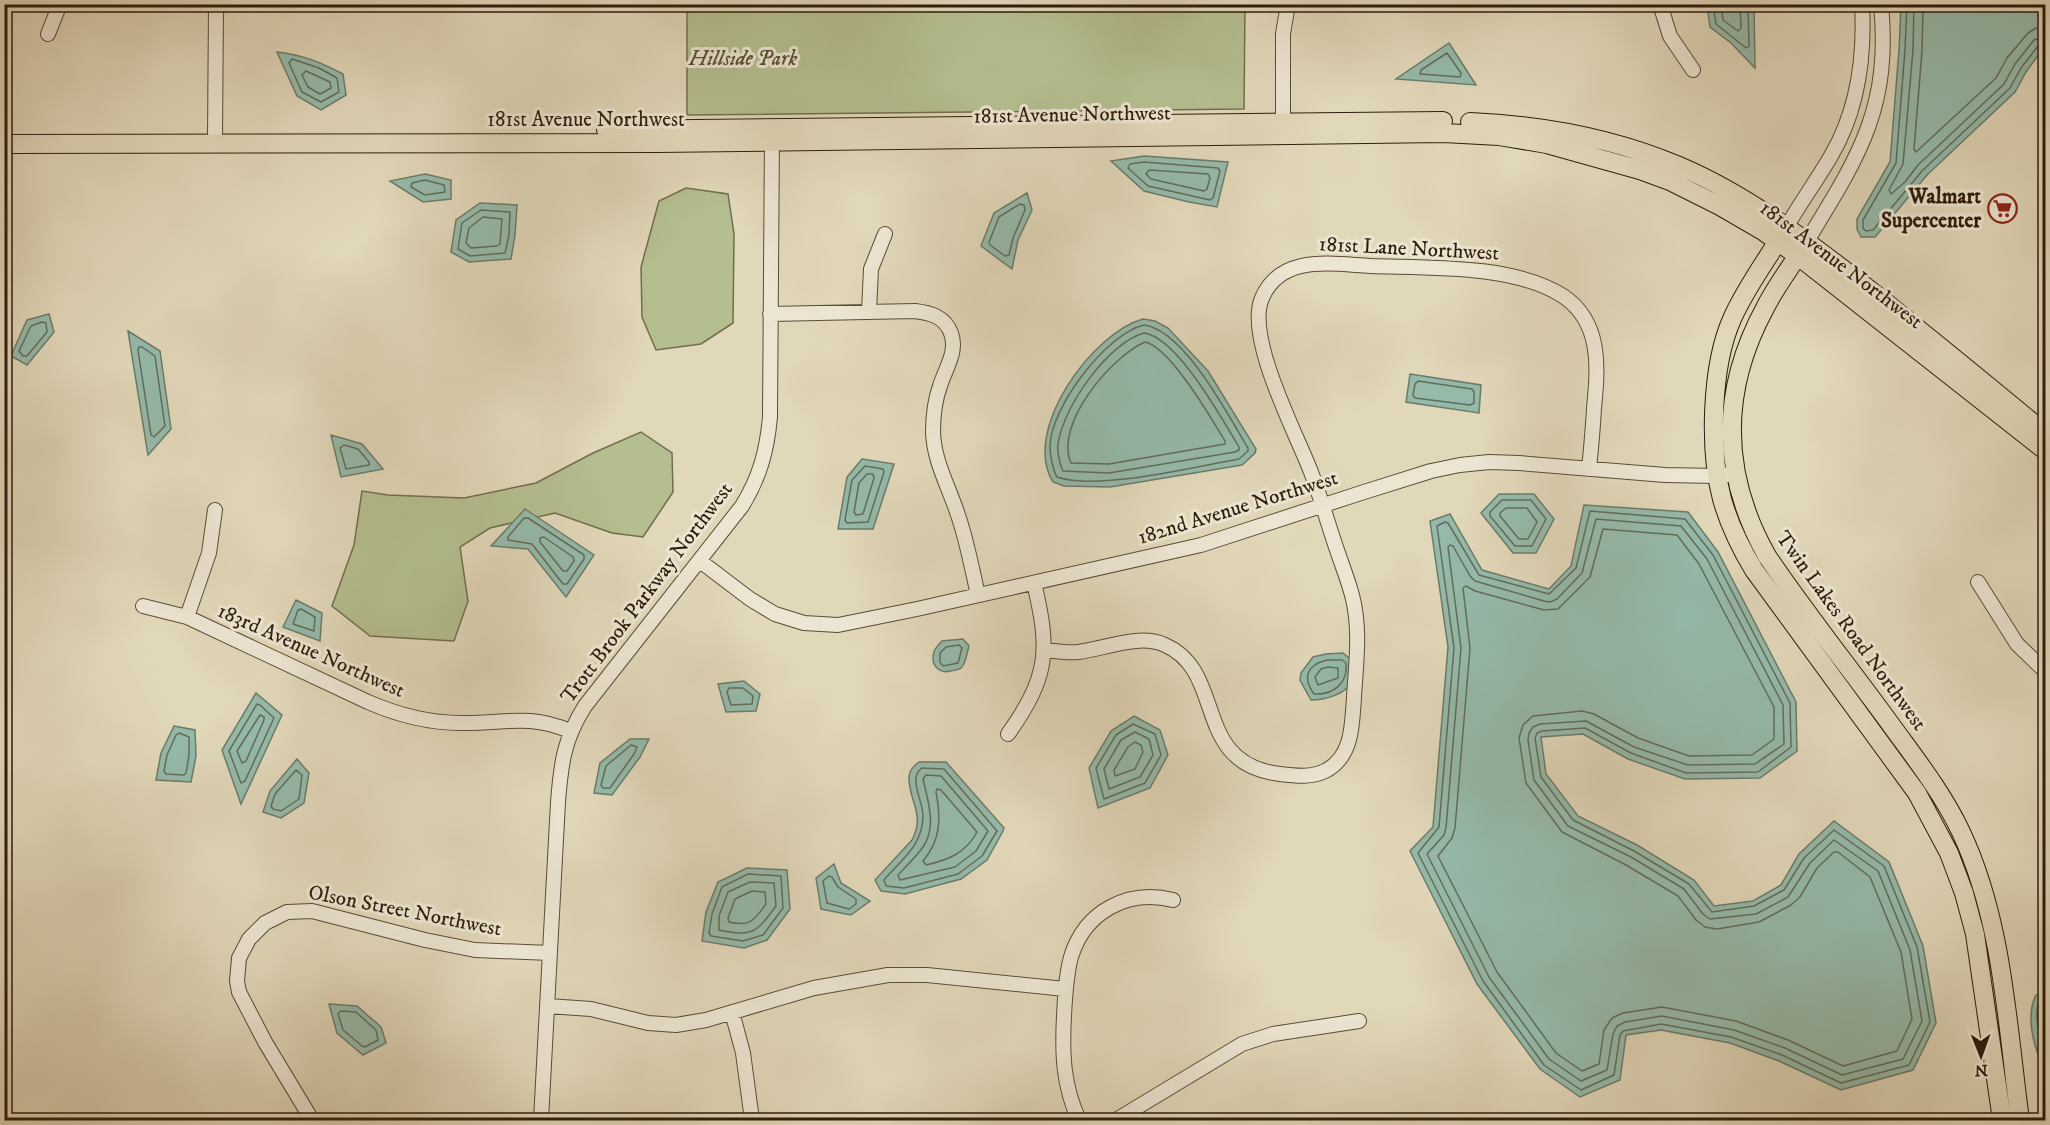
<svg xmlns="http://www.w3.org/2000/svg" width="2050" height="1125" font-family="'IM FELL DW Pica',serif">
<rect width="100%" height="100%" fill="#e1d7b9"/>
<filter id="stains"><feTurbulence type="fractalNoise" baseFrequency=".00333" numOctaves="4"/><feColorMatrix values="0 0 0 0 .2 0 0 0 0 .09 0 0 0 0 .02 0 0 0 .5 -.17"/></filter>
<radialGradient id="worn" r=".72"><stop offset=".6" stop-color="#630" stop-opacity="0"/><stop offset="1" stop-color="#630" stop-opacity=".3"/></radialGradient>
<path fill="#b4be8f" stroke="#716e4d" stroke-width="1.5" d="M687,5H1245L1244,109L687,115Z
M686,188L728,194L734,234L733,323L701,344L656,350L642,317L641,267L659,201Z
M641,432L672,453L673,492L643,537L612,533L555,513L490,528L460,547L468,601L454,641L370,636L332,606L354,545L362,491L388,495L464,498L536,483L593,453Z"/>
<path fill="#95baaa" stroke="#6c7b6a" stroke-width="1.5" d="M1707,5H1754L1755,68L1731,43L1710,27Z
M1901,5H2045V46L2026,72L2015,92L1927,175L1875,237H1861L1857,229V219L1890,162L1899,50Z
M1449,43L1476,85L1396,79Z
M277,52C303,55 320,62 343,74L346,95L321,110L297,96Z
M1144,156L1228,162L1217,207L1189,202L1144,191L1111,161Z
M425,174L451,180V199L423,202L390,181Z
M1027,193L1032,210L1018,240L1012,269L981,246L994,213Z
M480,203L517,205L515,235L511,259L469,262L451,252L456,220Z
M49,314L54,332L27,365L11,356L27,320Z
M1143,319L1155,321L1168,328L1208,371L1256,449L1255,453L1242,465L1110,487L1064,486L1053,482C1021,431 1092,333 1143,319Z
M128,331L160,351L171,429L148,455Z
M1410,374L1481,385L1479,413L1406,402Z
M331,435L362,444L383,469L341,477Z
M862,459L894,464L873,529H838L847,477Z
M1499,494H1534L1554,519L1536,553H1513L1481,513Z
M1584,505L1688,512L1718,552L1796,702L1797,751L1760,778L1685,779L1628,759L1583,734L1541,737L1546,774L1578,816L1637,845L1694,880L1714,906L1753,901L1781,885L1799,854L1834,821L1889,862L1923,946L1936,1023L1913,1070L1841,1090L1779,1061L1730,1043L1661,1030L1626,1035L1620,1080L1580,1097L1540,1069L1477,984L1410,851L1433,827L1448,647L1430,521L1450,514L1482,570L1549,589L1571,566Z
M525,509L594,555L566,597L528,549L491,546Z
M296,600L322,613L320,641L283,627Z
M963,639L969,646C967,652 966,664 961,668C960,669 952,671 951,671C939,674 930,665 934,652C935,648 939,644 942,641Z
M1343,653L1354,662C1353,668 1353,676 1351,682C1346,695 1323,700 1311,700L1300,680L1301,673L1313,657L1326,654Z
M744,681L760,694L756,711L726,712L718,684Z
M256,693L282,715L241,804L222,750Z
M1134,716L1160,730L1168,755L1150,788L1098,808L1089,768L1111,731Z
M174,726L195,730L196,756L191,782L156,780L161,753Z
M630,739H649L640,757L612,795L594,793L600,763Z
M297,759L309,773L304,803L281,818L263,812L270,791Z
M919,762H946L1004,828L1003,831L987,860L961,879L905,894L881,891L875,880L912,840C926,814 908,800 909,777C909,770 914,766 919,762Z
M834,864L841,883L870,901L851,915L821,909L816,878Z
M747,868L787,870L790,909L767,940L744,948L702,941L706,912L718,882Z
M2045,992H2046L2045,1069C2034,1050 2025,1016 2036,995Z
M329,1004L357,1006L381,1027L386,1043L363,1055L337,1033Z"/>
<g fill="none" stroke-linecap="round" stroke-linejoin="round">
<path stroke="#626c5a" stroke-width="1.5" d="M1713,4L1716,24L1746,48L1749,46L1748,4
M1721,4L1723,20L1738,31L1741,28L1740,4
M1907,4L1905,50L1896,163L1863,220V228L1866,231L1873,230L1922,171L2010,88L2021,68L2038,46L2046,43
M1914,4L1913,50L1903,164L1889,190L1891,194L1905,182L1918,165L2004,84L2015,64L2034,40L2046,36
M1923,4L1922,51L1914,149L1916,152L1996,78L2007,58L2028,33L2036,28L2046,27
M1447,53L1461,73L1460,77L1420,74L1421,70Z
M292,59L319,68L337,78L339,92L321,102L302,92L289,63Z
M306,71L330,82L331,88L320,94L308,87L302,75Z
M1144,162L1218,168L1220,171L1213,198L1210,200L1148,186L1128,168L1130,164Z
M1149,170L1208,174L1210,178L1207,189L1204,191L1151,179L1146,174Z
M425,180L444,185L445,192L425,195L411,187L412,183Z
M1020,204L1024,205L1025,210L1013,238L1009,255L1005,256L990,245L989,242L999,217Z
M481,210L510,212L509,235L505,253L470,256L458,249L462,223Z
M483,217L502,219L500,244L497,246L471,248L466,243L469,228Z
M42,322L46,323L47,332L27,356H23L19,351L31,326Z
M1144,325C1184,330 1228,415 1248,448V451L1239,459C1193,467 1098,491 1057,477C1053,470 1050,455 1050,446C1051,407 1106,334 1144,325Z
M1144,333C1177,337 1222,419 1239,447V450L1235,452L1109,473L1063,471C1060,465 1057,452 1058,444C1063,407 1108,343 1144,333Z
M1145,342C1170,347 1211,418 1225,441V444L1109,464L1071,463C1054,424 1111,357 1145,342Z
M139,347H142L155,356L165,426L154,437L151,435L138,350Z
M1418,381L1472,389L1474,392V403L1470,405L1415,398L1413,395L1415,384Z
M344,445L358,449L369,462V465L346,469L340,448Z
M865,466L883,469L884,472L868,522L847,523L845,520L852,480Z
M867,474H873L874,478L863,514L856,515L854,512L859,483Z
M1502,500H1531L1546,519L1532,546H1515L1490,516V512Z
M1506,508H1527L1537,522L1528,539H1519L1500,516V513Z
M1590,511L1685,519L1713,555L1790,703L1791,747L1758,772L1686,773L1631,753L1585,728L1542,731L1537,733L1535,738L1541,777L1573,820L1634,851L1689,884L1712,912L1754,906L1784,890L1804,858L1834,830L1884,866L1917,947L1930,1022L1909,1065L1841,1083L1782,1055L1731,1037L1661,1024L1623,1031L1620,1035L1614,1075L1581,1090L1544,1065L1483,981L1418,853L1439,827L1454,648L1437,526L1445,522L1448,523L1479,575L1549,594L1576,568Z
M524,518H528L584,555V559L567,584H563L532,544L508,540V537Z
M1596,519L1681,526L1707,559L1783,705L1784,744L1755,764L1688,765L1634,747L1586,721L1540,724L1533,727L1529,733L1528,740L1534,780L1568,826L1631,857L1684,889L1703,914L1710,919L1756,914L1788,897L1810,863L1834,840L1878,871L1910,950L1922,1021L1903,1059L1842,1075L1785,1048L1734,1030L1662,1016L1625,1022L1617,1026L1613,1034L1607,1070L1581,1081L1549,1059L1489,977L1427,854L1444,835L1446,828L1461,648L1448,547L1450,545L1453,546L1470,576L1475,581L1544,601L1550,602L1557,599L1582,573Z
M1603,529L1677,535L1699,564L1774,707V739L1752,755L1689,756L1638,738L1594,714L1582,711L1533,716L1523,725L1519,738L1526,783L1562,832L1626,865L1678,896L1696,920L1705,927L1717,929L1759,922L1791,905L1800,897L1817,868L1834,852H1838L1870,877L1901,952L1912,1019L1897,1051L1843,1066L1788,1040L1736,1021L1662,1007L1623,1013L1612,1018L1604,1030L1599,1064L1582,1071L1556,1053L1497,972L1438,856L1452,838L1455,828L1470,648L1463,588L1466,586L1475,591L1544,610L1558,609L1590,577Z
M540,538L544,537L573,557L574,561L567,571H563L540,542Z
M301,609L315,617L314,631L293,624L298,610Z
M959,645L962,648L958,663L943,666L940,662V653L946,647Z
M1327,660H1342L1346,663C1348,683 1334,695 1314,694C1302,677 1307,665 1327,660Z
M1328,667L1338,668V678L1318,685L1315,677L1321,669Z
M729,688H743L753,696L752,704L731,705L727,692Z
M257,704L260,705L274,718L245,781L241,783L229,751Z
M260,715L264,717V720L246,761L242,763L237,751Z
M1133,724L1155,734L1161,755L1145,783L1104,799L1096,768L1116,735Z
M1135,732L1149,739L1153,755L1140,777L1109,789L1104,769L1121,740Z
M179,733L189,737V755L186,773L184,775L166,774L164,771L167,755L176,735Z
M1135,742L1141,745L1143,752L1135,769L1115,776L1114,770L1128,747Z
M631,745L637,747L634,754L610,788H603L601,785L606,766Z
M922,768L944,769L997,831L982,856L958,874L904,888L886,886L884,880C902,859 922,846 923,817C924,802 907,778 922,768Z
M296,770L302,775L299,799L281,811L273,809L271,806L275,794Z
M926,775L941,776L988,831L976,851L955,867L900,880L898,875C906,866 916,857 923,847C937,827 928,801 923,779Z
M937,789L941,790L977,832C966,853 948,860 926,865L923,861C941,840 941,818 936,792Z
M748,874L781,876L783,908L763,935L743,941L711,936L709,933L712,914L722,887Z
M829,876L832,877L838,887L856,899V904L849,909L827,903L823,881Z
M750,882L774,883L776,906C756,933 753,937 719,930V916L728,892Z
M752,891L765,892L766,904C754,920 751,927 729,922L728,918L735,899Z
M2046,998L2040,1000C2033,1012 2040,1045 2046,1057
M341,1011L356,1012L376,1030L378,1040L365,1047L362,1046L343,1030L338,1014Z"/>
<defs>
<path id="minor" d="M1660,4L1670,36L1693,70
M48,34L60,4
M1283,130V34L1288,4
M215,139L216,4
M1787,226C1801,202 1817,180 1831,156C1858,110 1865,57 1862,4
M1807,241C1859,156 1891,108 1881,4
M869,312L871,269L885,234
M770,314L915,311C931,313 945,317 951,333C958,352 945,369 940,386C935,400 933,417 933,432C934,462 949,487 958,515C967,541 972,569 978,595
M700,561L750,599L775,614L804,623L838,625L917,609L1201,545L1364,492L1431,471L1460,465L1489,462L1519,463L1665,475L1717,476L1735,474
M1978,582L2017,644L2046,672
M143,606L187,617L368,702C398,715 428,723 461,723C505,724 526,713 570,731
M187,617L209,553L215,510
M1044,650C1056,651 1067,653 1078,652C1105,649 1139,633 1165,645C1227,672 1191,764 1280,774C1296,776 1312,778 1327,770C1353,755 1352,724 1354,697C1356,663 1361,629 1352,595C1348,580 1342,565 1337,550C1328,524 1321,498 1311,472C1296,433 1245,337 1262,298C1281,254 1331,264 1370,266C1428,268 1513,264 1563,296C1602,322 1598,368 1594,408C1593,428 1591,449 1589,469
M1008,734C1049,676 1050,650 1034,583
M548,1006L591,1009L648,1023L676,1025L706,1020L814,988L888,975H927L1065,989
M732,1012L743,1053L752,1120
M312,1120L265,1042L239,992L237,981L239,958L249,939L265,923L287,912L312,911L425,940L475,950L550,953
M541,1120L558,802C561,763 564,739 585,706L742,506C760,477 767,450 770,417L772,133
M1079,1120C1063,1086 1062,1053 1064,1016C1065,996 1066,976 1071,957C1085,911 1128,889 1173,900
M1116,1120L1242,1044L1273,1034L1359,1021"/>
<path id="major" d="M1470,122C1541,125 1613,138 1679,166C1754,198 1816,248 1880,298C1935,343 1991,388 2046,434
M606,130L1443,121
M4,144L657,143L1444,133L1499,136L1547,144L1640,170L1670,181L1720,206L1763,231L1798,256L2046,451
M1783,233C1766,261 1745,289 1732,319C1711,366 1709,450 1722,499C1729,524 1740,547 1754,570L1917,793L1949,853L1964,893L1975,934L2002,1120
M1804,246C1791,267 1776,286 1765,308C1720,391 1721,474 1767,556C1807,615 1852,671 1894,729C1918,762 1943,794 1961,832C2003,921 2007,1024 2020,1120"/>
</defs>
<use href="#minor" stroke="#5b4c36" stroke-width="16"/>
<use href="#major" stroke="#2e1d0b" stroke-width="20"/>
<use href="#minor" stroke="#ece5d2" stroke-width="14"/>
<use href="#major" stroke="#e1d7b9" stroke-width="18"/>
</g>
<defs>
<symbol id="supermarket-ring" viewBox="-11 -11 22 22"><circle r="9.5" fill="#ece5d2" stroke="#8f2418" stroke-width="1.5"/><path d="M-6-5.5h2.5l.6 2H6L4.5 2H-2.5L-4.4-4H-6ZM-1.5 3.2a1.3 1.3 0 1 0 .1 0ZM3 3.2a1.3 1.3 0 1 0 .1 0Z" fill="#8f2418"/></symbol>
</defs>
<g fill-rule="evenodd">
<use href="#supermarket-ring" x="1986" y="192" width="33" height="33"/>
</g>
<g text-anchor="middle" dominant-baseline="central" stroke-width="6" stroke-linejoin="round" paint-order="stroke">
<g font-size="21" font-style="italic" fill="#564d33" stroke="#ece5d2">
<text x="743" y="59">Hillside Park</text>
</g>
<g font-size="21" fill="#2e1d0b" stroke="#ece5d2">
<text transform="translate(1072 115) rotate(-1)">181st Avenue Northwest</text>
<text x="586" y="120">181st Avenue Northwest</text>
<text transform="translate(1409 249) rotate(3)">181st Lane Northwest</text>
<text transform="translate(1841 265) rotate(37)">181st Avenue Northwest</text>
<text transform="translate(1238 508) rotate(-17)">182nd Avenue Northwest</text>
<text transform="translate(647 593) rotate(-53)">Trott Brook Parkway Northwest</text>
<text transform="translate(1851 631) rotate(54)">Twin Lakes Road Northwest</text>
<text transform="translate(311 651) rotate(24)">183rd Avenue Northwest</text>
<text transform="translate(405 911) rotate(11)">Olson Street Northwest</text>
</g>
<g font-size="21" font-weight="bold" fill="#2e1d0b" stroke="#ece5d2" text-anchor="end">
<text x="1981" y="197">Walmart<tspan x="1981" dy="24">Supercenter</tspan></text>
</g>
</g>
<rect width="2050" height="1125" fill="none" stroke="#e1d7b9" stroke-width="24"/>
<rect x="6" y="6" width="2038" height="1113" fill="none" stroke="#2e1d0b" stroke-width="3"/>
<rect x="12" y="12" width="2026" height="1101" fill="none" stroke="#2e1d0b" stroke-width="1.5"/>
<g transform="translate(1981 1056) rotate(179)" stroke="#ece5d2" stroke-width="4.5" paint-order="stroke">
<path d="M0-4.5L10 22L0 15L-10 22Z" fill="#2e1d0b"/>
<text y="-9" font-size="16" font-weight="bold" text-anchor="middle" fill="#2e1d0b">N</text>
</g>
<rect width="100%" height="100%" filter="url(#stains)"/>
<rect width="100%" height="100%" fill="url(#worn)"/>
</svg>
